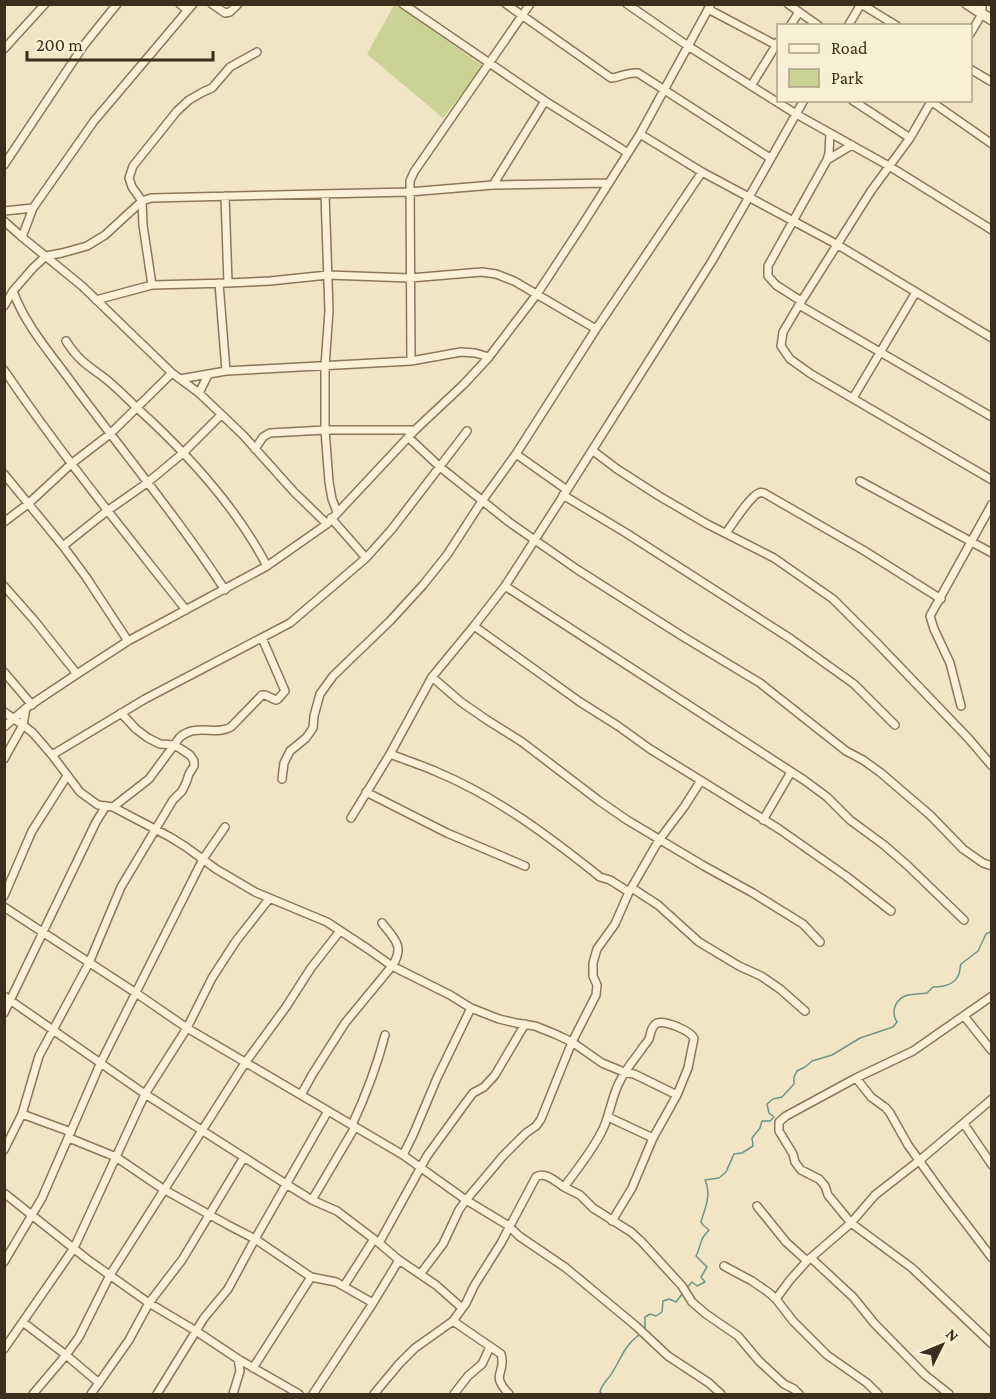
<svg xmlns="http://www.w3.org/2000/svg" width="996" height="1399" font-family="'Crimson Pro',serif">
<rect width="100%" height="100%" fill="#f2e5c3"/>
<path fill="#cad295" d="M394,5H396L483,66L443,118L367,54Z"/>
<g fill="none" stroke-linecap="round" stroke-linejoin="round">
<path stroke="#6b948b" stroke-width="1.5" d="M686,1289L692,1282L697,1286L705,1282L701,1277L707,1267L696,1256C702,1245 698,1241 709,1230L703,1225L701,1222C705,1208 712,1194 705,1180L719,1178L726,1172L734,1154L742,1153L753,1146L752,1138L760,1128L762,1121H770L774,1117L769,1113L767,1104L773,1099L782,1097L794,1084V1077L797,1071L805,1067L812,1061L832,1055L860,1038L893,1027L897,1022C890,1011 896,998 908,995C914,994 921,994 927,993L933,987C943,987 955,985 959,974C960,971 960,967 961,964L978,951L986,934L992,931
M645,1329V1317L650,1314L656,1316L662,1312L663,1301L669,1299L676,1302L683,1293
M602,1394L600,1392C602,1383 608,1380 612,1373C622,1357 624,1346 640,1334"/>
<defs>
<path id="minor" d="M180,4L187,10
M212,4L225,13L230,12L238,4
M403,4L545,101L628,153
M506,4L611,78C622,77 626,72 638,73L770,158
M627,4L688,46L796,114L889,166L992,230
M788,4L819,26
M861,4L897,26
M708,9L778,46
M790,26L799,12
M848,26L861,4
M970,34L982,14V4
M4,49L45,4
M970,69L992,82
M751,86L778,42
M852,100L910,138
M929,100L992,144
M932,100L910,138L871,191L799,305L783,332L781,346L790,359L811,374L992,480
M640,134L702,172L838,245L992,338
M827,160L852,145
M4,165L84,45L117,4
M493,185L545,101
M325,194L329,311L325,366V430L329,482L332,499L337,512
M225,196L228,283
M4,211L33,208
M4,221L22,237L82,286L172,373L199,393L243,435L294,492L327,524
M22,237L33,208L94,121L193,4
M219,283L226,371
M152,285L143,225L142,201L132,187L129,178L133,166L177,111L189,100L203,92L212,88L230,67L257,52
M13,291C25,325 51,354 72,383C123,452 178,518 225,590
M96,300L152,285L228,283L270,281L328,275L410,278L482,272L496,274L514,281L596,329
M801,301L776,285L768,276V266L827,160L829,153L830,133
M799,305L992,417
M4,306L13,291L33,268L46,256L62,253L87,246L105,235L142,201L151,198L409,192L493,185L609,183
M66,341C77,358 85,364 102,376C114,385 125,396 136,407C187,453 235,505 267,566
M411,361L410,181L414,172L530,4
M4,370C61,454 123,530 186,610
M180,379L226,371L411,361L461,352L475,353L489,357
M199,393L208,375
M853,398L916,292
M408,437L440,467L509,522L578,570L682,636L760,683L846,751L863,760L881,773L930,815L963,849L983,863L992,866
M255,449L263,437L270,433L325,430H415
M592,450L617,469L659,496L707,524L774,558L833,599L877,643L969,739L992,766
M516,454L567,490
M4,474L63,546L86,577L128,641
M860,481L992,553
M563,495L626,533L791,639L854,684L895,725
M331,518L366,558
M4,522L28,504L71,464L110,434L172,373
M726,533C732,525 750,496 759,493C761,492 762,493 764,493L863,550L941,599
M63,546L107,511L147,483L183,453L221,415
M4,586L34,620L77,674
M505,586L804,780L827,797L850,820L884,845L907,865L964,920
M474,626L580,702L618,726L650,749L779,829L846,876L891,911
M4,672L32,705
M432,677L461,702L487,720L522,742L598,800L627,820L704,866L753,893L803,924L820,942
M961,706L950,663L934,629L930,616L992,504
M4,712L23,725L33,733L52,755L80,792L98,805L113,807L170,837L186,847L216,869L255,892L327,922L368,949L392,966L450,995L471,1008L499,1019L516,1023L535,1026L555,1034L572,1042L602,1063L624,1072L634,1074L677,1095
M4,727L26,708L77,674L128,641L267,566L327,524L415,430L464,384L489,357L537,294L581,227L640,134L711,4
M390,754C405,760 422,765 437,772C497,797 550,837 600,877L610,880L629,892
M52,755L145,699L290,623L366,558L392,529L467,431
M4,759L23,725L26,708
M282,779L284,763L290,751L306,738L313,728L314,716L320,694L333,676L390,621L423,585L447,555L482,501L516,454L596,329L702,172
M366,792L447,833L525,866
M113,807L149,779L180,737C197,723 216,736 231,727L262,695H265L276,700L278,699L285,691L262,638
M351,818L390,754L432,677L474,626L505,586L567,490L712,261L749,197L804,100
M763,820L791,772
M632,888L658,905L699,942L739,966L761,976L780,989L805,1011
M4,896L32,831L67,776
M4,907L136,993L187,1028L403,1155L466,1200L509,1226L519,1236L566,1268L636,1326L668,1356L709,1383L721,1394
M4,996L145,1094L286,1184L312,1200L337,1211L379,1243L399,1260L436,1285L462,1308
M992,996L913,1051L856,1078L786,1116L779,1122V1131L793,1154L795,1162L801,1170L819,1179L825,1186L828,1195L851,1223L912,1268L992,1344
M4,1013L96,822L106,806
M964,1016L992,1051
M856,1078L871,1097L886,1108L890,1113L908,1145L941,1191L992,1258
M301,1095L312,1075L345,1023L392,966C405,947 395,939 382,923
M22,1114L71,1132
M608,1117L653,1138
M964,1124L992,1165
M352,1125C365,1097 377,1066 385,1035
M69,1138L116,1157L163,1189L228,1225L255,1239L311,1277L253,1368
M4,1150L22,1114L39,1056L89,963L121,887L173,800L182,791L186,783L189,774L194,766V761L190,755L181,749L174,745L160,744L148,738L136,729L121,713
M403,1155L413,1135L437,1078L471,1008
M564,1187L580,1195L593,1208L631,1232L641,1241L682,1286L692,1302L706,1314L738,1336L759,1361L784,1384L794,1389L799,1394
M4,1193L87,1259L149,1303L196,1331L238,1359L299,1394
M312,1200L355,1127
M757,1206L786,1242L807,1261
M379,1243L427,1156L464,1105L473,1093L484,1087L495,1075L525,1024
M811,1258L853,1297L874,1323L925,1375L949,1394
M4,1262L42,1198L101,1062L203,859L225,827
M724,1266L752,1281L768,1292L776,1299L793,1321L827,1355L867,1383L878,1394
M421,1273L443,1244L459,1210L466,1200L503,1156L526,1133L536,1126L541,1119L572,1042L596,995L597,985L593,976V963L597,949L615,924L629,892L659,840L684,807L700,782
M311,1277L336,1282L373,1303
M344,1286L374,1239
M776,1299L790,1280L807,1261L851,1223L875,1195L920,1160L992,1099
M453,1321L501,1354C507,1374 489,1373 509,1394
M24,1323L66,1355L99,1383
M4,1349L74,1248L145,1094L187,1028L212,978L236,941L269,899
M33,1394L66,1355L79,1337L110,1275L245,1063L286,1007L311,968L340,931
M91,1394L129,1340L149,1303L182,1260L244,1157
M157,1394L204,1318L228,1289L255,1239L328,1111
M233,1394L240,1371L238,1359
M313,1394L373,1303L399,1260
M374,1394L399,1364L415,1348L453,1321L466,1303L474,1286L501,1243L536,1177C545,1171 556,1182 564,1187C577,1170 591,1152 601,1133C610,1117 611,1097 620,1081C625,1070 634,1060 641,1050C643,1046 647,1043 649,1039C651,1033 651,1026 657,1023C666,1020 690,1031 694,1038L688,1068L677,1095L653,1138L632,1188L612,1221
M454,1394L468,1376L482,1364L490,1347"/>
<path id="tertiary" d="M967,4L992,20"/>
</defs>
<use href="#minor" stroke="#8e7658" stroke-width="10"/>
<use href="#tertiary" stroke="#8e7658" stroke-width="12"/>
<use href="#minor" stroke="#fcf1d7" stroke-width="7"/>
<use href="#tertiary" stroke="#fcf1d7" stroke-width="9"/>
</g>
<rect width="996" height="1399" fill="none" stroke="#3d2d1d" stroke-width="12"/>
<rect x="777" y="24" width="195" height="78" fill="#f9efd3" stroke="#aea18a" stroke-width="1.5"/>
<rect x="789" y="44" width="30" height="9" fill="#fcf1d7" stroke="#aea18a" stroke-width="1.5"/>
<text x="831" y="54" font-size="18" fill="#3d2d1d">Road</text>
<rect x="789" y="69" width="30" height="18" fill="#cad295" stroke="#aea18a" stroke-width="1.5"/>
<text x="831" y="84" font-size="18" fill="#3d2d1d">Park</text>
<g transform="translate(942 1345) rotate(47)" stroke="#f9efd3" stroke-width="4.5" paint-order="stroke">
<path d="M0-4.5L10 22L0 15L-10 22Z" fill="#3d2d1d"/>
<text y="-9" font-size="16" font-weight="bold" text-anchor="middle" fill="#3d2d1d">N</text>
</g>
<path d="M27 51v9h186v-9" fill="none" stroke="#3d2d1d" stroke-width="3"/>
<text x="36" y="51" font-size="18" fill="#3d2d1d" stroke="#f9efd3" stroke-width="4.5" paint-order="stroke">200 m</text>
</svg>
